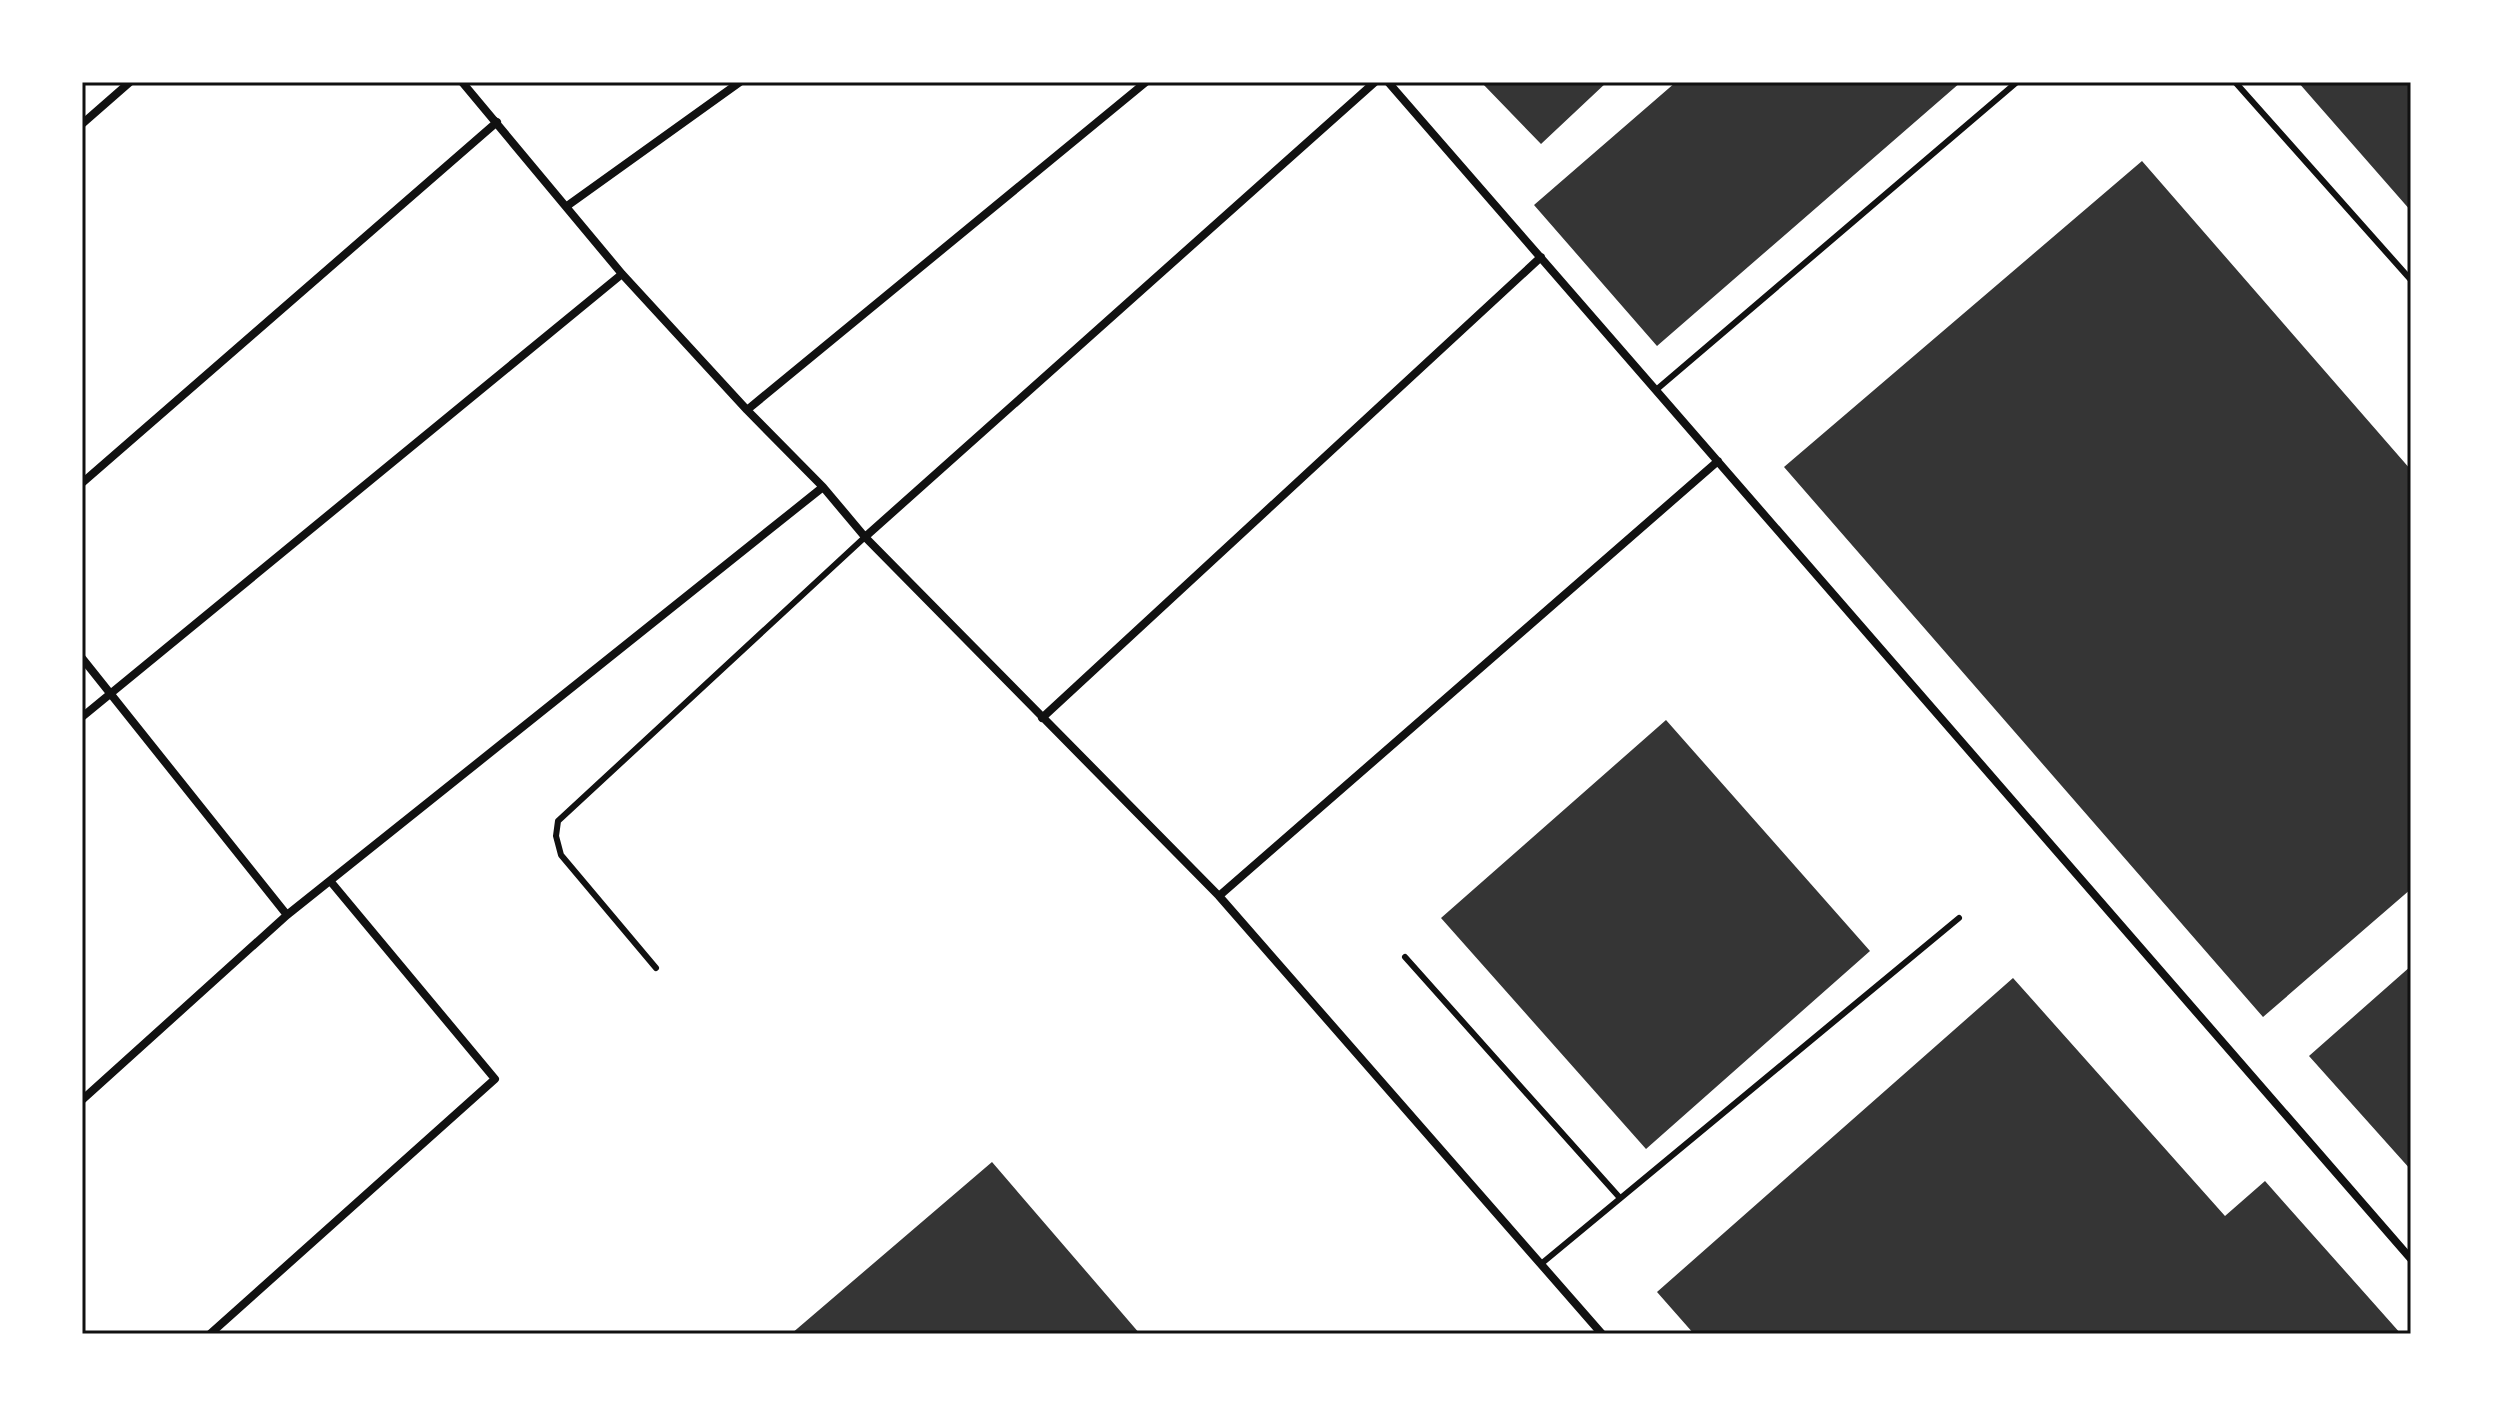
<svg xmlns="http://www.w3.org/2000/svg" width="2493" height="1416" font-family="'DM Sans',sans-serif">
<rect width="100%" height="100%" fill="#fff"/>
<path fill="#353535" d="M1481,82H1607L1541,144Z
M1676,82H1961L1657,346L1534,205Z
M2298,82H2411V211Z
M2142,161L2411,470V889L2263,1017L1784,467Z
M1666,720L1870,951L1646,1149L1441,918Z
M2411,966V1170L2309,1056Z
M2013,978L2225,1216L2265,1181L2401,1334H1694L1657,1292Z
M992,1162L1140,1334H791Z"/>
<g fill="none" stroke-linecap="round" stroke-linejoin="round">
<path stroke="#111" stroke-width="6" d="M2235,82L2411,280
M1656,390L2017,82
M1405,957L1620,1198
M656,968L561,855L556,836L558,821L865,537
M1541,1264L1959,918"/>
<path stroke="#111" stroke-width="8" d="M462,82L622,274L747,410L823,487L865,537L1219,896L1602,1334
M1388,82L2411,1259
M82,124L130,82
M567,206L740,82
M747,410L1146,82
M82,483L497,122
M865,537L1375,82
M82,658L287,915
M82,717L622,274
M1042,718L1541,257
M1219,896L1718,461
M82,1100L287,915L823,487
M210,1334L495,1079L331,882"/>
</g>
<rect width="2493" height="1416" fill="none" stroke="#ffffff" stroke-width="168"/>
<rect x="84" y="84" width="2325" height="1248" fill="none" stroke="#111" stroke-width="3"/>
</svg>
